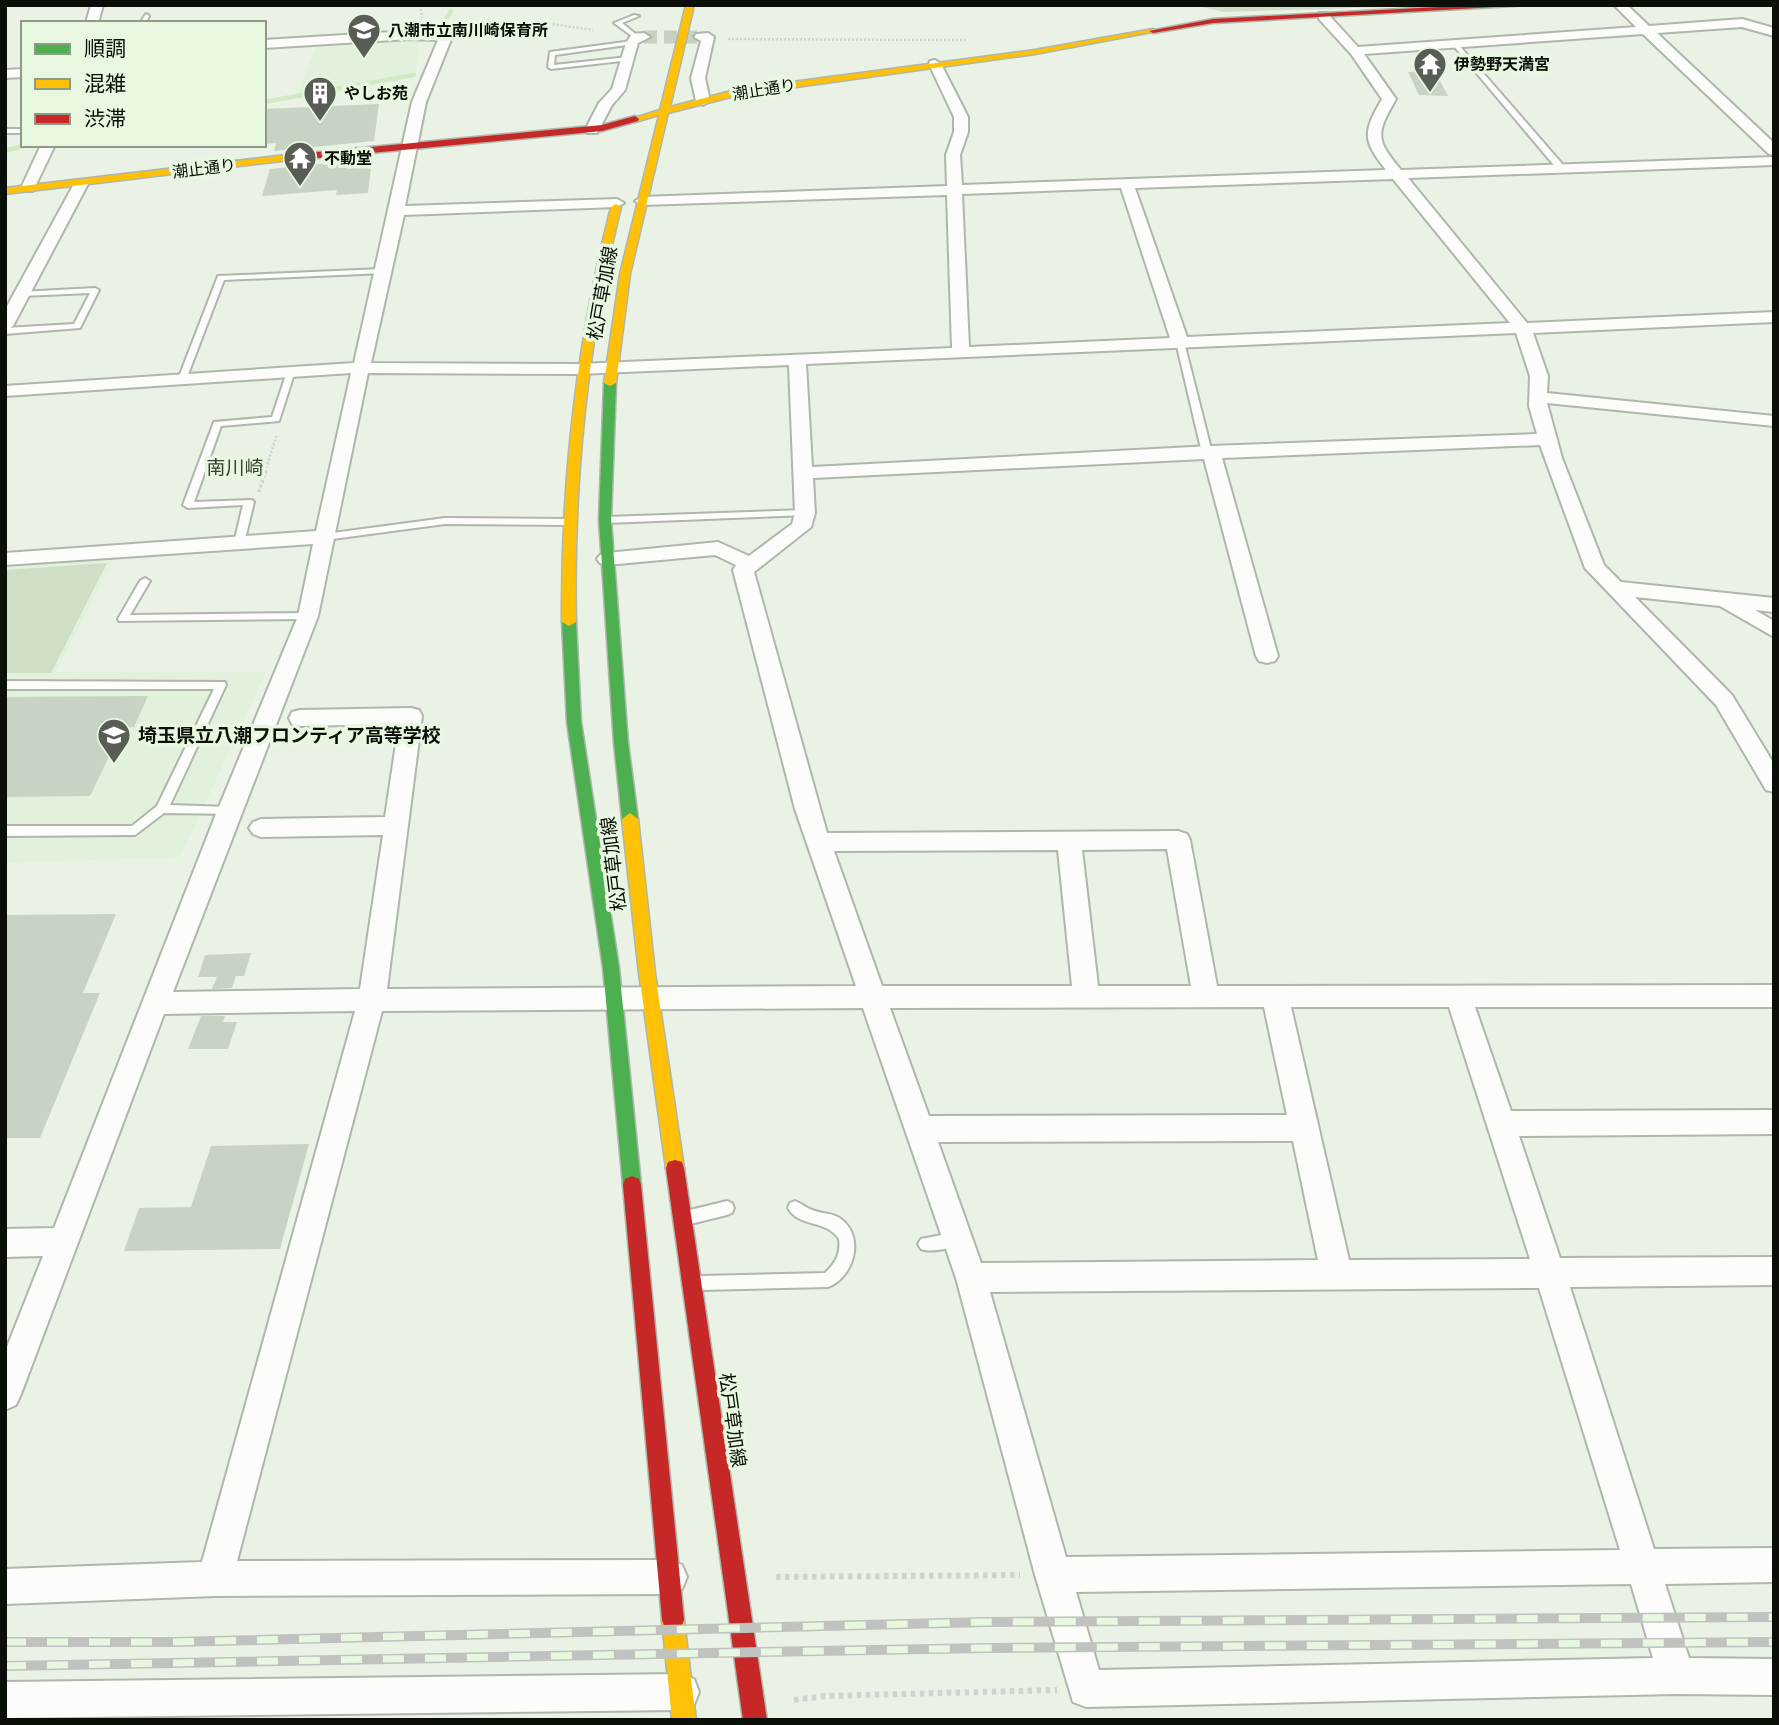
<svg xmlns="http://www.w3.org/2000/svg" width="1779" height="1725" font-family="'PT Sans','Noto Sans JP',sans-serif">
<rect width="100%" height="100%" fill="#e9f2e5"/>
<path fill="#e2f1db" d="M419,40L416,73L298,92L316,47Z
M114,559L55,672H266L180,857L5,863V567Z"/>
<path fill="#cfdfc6" d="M1195,5H1448L1223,12Z
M107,563L51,673H5V570Z"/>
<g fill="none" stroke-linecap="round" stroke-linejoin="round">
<path stroke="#d0eac2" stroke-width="4.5" d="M443,24L451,11
M264,102L414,75
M5,151L26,145"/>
</g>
<path fill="#c9d3c3" d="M1434,70L1448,96L1419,95L1408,72Z
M379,104L374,141L274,151L276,143L264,144V109Z
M372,159L368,193L336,195L337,190L262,196L270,169Z
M148,696L134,727L123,728L90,796L5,797V697Z
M116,914L83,993H100L40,1138H5V915Z
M251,953L244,976H236L232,988L212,989L217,977H198L205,955Z
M201,1016H225L223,1022H237L228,1049H188Z
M309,1144L280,1249L124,1251L139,1208L191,1207L211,1146Z"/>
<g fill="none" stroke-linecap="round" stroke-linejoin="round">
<path stroke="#c8d0c4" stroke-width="13" stroke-dasharray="13 7" stroke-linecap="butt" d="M644,37H700"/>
<defs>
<path id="lane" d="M146,14L149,16L146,23H140Z
M634,15L639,16L622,23L638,36L636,39L614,23Z
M632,41L634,44L555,55L554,65L628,57L631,59L630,60L551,69L548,67L550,52Z
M1453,43H1457L1564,166V170H1558L1453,45Z
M5,129H23V133H5Z
M382,269L386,271L385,273L224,280L187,377L183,380L179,377L218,276Z
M95,288L99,290L80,328L5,334V328L74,324L90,293L23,296L19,294L20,292Z
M1180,339L1184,342L1212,453L1207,456L1202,453L1176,342Z
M288,369L295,371L279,421L221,426L194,502L252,500L254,502L244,543L243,545H235L234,543L243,505L188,508L183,505L214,422L272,417Z
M805,510L810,513L808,515L606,523L601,520L606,517Z
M445,518L567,519L572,522L567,525L445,524L325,540L320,537L325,534Z
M145,578L150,581L130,615L308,613L313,616L308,619L119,621L118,619L140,581Z
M5,681L225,682L226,685L170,805L230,807L234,808L236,811L234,814L164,813L135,835L5,836V826H132L157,806L214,689H5Z
M727,1201L732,1203L734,1208L732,1213L727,1215L690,1224L685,1222L683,1217L685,1212L690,1210Z
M795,1201C802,1204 808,1209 815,1211C824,1214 833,1213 841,1219C865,1237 854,1277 828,1287L700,1290L695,1288L692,1283L695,1278L700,1276L825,1273C836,1263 841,1253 839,1239C826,1219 799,1228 788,1208L790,1203Z
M957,1232L962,1234L964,1239L962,1244C951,1248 932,1253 921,1249L918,1244L921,1239Z"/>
<path id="street" d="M91,5H103L98,23H86Z
M1614,5H1627L1649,26L1742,19L1774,28V36L1742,27L1657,33L1774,143V155L1769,154L1643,34L1364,54L1396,99C1376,134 1375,139 1401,170L1774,157V165L1408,178L1527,323L1774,312V322L1533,333L1548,376L1547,393L1774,416V426L1547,403L1562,458L1604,565L1621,582L1774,598V612L1755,610L1774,621V637L1720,606L1635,597L1732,695L1774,764V792L1766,790L1716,705L1585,568L1540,445L1222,458L1278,656L1275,661L1267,663L1259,661L1256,656L1204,459L813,478L815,513L811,527L754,572L827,833L1178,831L1187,834L1190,840L1217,986L1774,985V1007H1475L1511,1111L1774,1110V1134L1519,1136L1560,1258L1774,1257V1285L1570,1287L1654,1549L1774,1548V1582L1665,1584L1689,1658L1774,1659V1695L1677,1694L1086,1707L1073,1702L1035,1575L956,1278L863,1008L382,1011L237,1561L670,1560L682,1565L687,1577L682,1589L670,1594L215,1596L5,1604V1569L202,1562L355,1011L164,1014L21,1394L16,1405L5,1410V1352L43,1256L5,1257V1229L54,1228L216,814L298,616L313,544L5,565V553L316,531L351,373L5,396V386L354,363L412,102L438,40L409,39L264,48V40L409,31L443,32L448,27H456L458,30L452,37L426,102L405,206L617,199L624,203L617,207L404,215L371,363L579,364L952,348L947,195L642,205L635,201L642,197L947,186L946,155L954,132V117L929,64L930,61L935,60L941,64L968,117V132L960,155L962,185L1386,170C1362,140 1363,132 1382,99L1351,54L1319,19V13H1327L1358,47L1636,27ZM1393,179L1510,323L1187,337L1135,188ZM1121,188L1170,338L969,347L962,194ZM1516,333L1530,376L1529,406L1537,434L1211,446L812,467L806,364ZM789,365L795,513L792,524L749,556L718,542L607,553L600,555L597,559L600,563L607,565L715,555L736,565L733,570L795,809L856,986L387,989L422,716L419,710L411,708L300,710L292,712L289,718L292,724L300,726L399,724L385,817L261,819L253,822L249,828L253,834L261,837L383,835L360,989L173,992L318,616L368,373L579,374ZM1167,849L1191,986H1098L1082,850ZM1058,850L1072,986H882L834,851ZM1264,1007L1287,1115L929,1116L890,1008ZM1291,1007H1449L1530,1259L1349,1260ZM1293,1141L1318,1260L981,1263L938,1142ZM1539,1288L1620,1550L1066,1557L990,1292ZM1631,1584L1653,1658L1099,1670L1076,1592Z
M644,33L650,37L638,43L625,90L612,105L597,133H587L585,130L599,103L612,89L626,43L632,34Z
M708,33L714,37L705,78L710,101L703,105L696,101L691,78L701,41L694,37L696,34Z
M23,69V77L5,78V70Z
M41,145H55L33,191H23L21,188Z
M81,180L88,184L13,326L5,331V310L74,184Z
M681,1674L694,1679L699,1692L694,1705L681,1710L5,1718V1682Z"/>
<path id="fast" d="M610,380L616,383L611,520L628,743L638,819L630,825L622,819L614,743L599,520L604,383Z
M569,618L576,622L581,722L619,968L641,1185L639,1191L632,1194L625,1191L623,1185L603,968L567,722L562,622Z"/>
<path id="slow" d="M686,5H694L670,107L739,89L1035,50L1153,29L1157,31L1035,54L739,95L668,113L630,274L616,383L610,386L604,383L620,274L659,115L635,122L631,119L660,110Z
M287,155L292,158L290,160L5,194V188Z
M616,204L621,207C587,344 573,481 576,622L569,626L562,622C561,481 576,344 611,207Z
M630,813L638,819L655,973L684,1168L682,1174L675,1176L668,1174L666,1168L639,973L622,819Z
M673,1609L681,1612L684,1620L696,1720H672L662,1620L665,1612Z"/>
<path id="jam" d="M1475,5H1530L1213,23L1153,33L1149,31L1213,19Z
M635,116L639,119L638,121L602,131L287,161L282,158L287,155L602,125Z
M675,1160L682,1162L684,1168L767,1720H743L666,1168L668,1162Z
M632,1176L639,1179L641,1185L684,1620L681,1628L673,1631L665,1628L662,1620L623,1185L625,1179Z"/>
</defs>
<use href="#lane" stroke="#afb6ac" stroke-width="4"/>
<use href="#street" stroke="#afb6ac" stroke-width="4"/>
<use href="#fast" stroke="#afb6ac" stroke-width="3"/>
<use href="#slow" stroke="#afb6ac" stroke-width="3"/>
<use href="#jam" stroke="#afb6ac" stroke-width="3"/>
<path stroke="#d0d3cf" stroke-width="2.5" stroke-dasharray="2 2" stroke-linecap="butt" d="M420,5L422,18
M469,29L552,24L593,30
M728,39L967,40
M265,472L277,434"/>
<path stroke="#d0d3cf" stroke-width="3.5" stroke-dasharray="2.5 2.5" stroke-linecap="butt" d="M259,492L266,470"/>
<path stroke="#d0d3cf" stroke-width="6" stroke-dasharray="4.5 4.5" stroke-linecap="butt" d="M776,1577L1020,1575
M794,1700L826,1696L1057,1690"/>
<use href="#lane" fill="#fcfdfb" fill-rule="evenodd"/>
<use href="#street" fill="#fcfdfb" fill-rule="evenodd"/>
<use href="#fast" fill="#4caf50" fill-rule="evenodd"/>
<use href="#slow" fill="#ffc107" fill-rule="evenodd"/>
<use href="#jam" fill="#c62828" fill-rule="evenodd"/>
<defs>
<path id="rail" d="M5,1642H173L985,1622L1774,1617
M5,1666L985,1648L1774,1642"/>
</defs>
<use href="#rail" stroke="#bfc2bf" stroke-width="10"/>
<use href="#rail" stroke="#e8f7e0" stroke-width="7" stroke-dasharray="21" stroke-linecap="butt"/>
</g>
<defs>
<symbol id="school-pin" viewBox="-11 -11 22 30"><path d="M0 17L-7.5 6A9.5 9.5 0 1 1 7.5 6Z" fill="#585e55" stroke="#e8f7e0"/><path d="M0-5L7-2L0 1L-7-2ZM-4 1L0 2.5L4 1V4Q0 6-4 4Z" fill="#fff"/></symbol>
<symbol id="temple-pin" viewBox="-11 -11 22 30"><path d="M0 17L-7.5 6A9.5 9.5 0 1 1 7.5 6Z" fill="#585e55" stroke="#e8f7e0"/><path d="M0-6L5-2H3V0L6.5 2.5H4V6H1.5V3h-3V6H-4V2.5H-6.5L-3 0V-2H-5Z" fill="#fff"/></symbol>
<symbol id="building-pin" viewBox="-11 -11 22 30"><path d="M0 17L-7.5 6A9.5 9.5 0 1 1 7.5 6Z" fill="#585e55" stroke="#e8f7e0"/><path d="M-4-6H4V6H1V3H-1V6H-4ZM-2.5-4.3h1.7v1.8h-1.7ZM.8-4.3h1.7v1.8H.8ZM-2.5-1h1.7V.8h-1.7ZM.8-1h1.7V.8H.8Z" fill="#fff"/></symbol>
</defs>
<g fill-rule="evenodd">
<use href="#school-pin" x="345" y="11" width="38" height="52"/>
<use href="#temple-pin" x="1411" y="45" width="38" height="52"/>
<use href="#building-pin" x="301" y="74" width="38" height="52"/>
<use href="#temple-pin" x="281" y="139" width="38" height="52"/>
<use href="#school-pin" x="95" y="716" width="38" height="52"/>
</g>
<g text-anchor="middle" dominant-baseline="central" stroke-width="7" stroke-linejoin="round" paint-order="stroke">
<g font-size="16" font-weight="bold" fill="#0a0f07" stroke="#e8f7e0" text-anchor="start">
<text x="388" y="30">八潮市立南川崎保育所</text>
<text x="1454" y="64">伊勢野天満宮</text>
<text x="344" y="93">やしお苑</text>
<text x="324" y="158">不動堂</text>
</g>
<g font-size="16" fill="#0a0f07" stroke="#e8f7e0">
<text transform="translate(764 89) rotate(-9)">潮止通り</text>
<text transform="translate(204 168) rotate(-7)">潮止通り</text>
</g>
<g font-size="19" fill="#0a0f07" stroke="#e8f7e0">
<text transform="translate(602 293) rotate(-80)">松戸草加線</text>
<text transform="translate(613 864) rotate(-97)">松戸草加線</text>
<text transform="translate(733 1420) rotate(82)">松戸草加線</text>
</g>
<g font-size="19" fill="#35412f" stroke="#e8f7e0">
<text x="235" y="467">南川崎</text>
</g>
<g font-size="19" font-weight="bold" fill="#0a0f07" stroke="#e8f7e0" text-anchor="start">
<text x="138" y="735">埼玉県立八潮フロンティア高等学校</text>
</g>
</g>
<rect width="1779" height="1725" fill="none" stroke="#0a0f07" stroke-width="14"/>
<rect x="21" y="21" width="245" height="126" fill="#e8f7e0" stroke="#8f9a89" stroke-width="2"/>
<rect x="35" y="44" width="35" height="10" fill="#4caf50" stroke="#8f9a89" stroke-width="2"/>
<text x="84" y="56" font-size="21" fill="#0a0f07">順調</text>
<rect x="35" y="79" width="35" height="10" fill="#ffc107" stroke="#8f9a89" stroke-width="2"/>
<text x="84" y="91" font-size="21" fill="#0a0f07">混雑</text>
<rect x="35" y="114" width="35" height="10" fill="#c62828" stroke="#8f9a89" stroke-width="2"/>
<text x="84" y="126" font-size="21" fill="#0a0f07">渋滞</text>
</svg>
